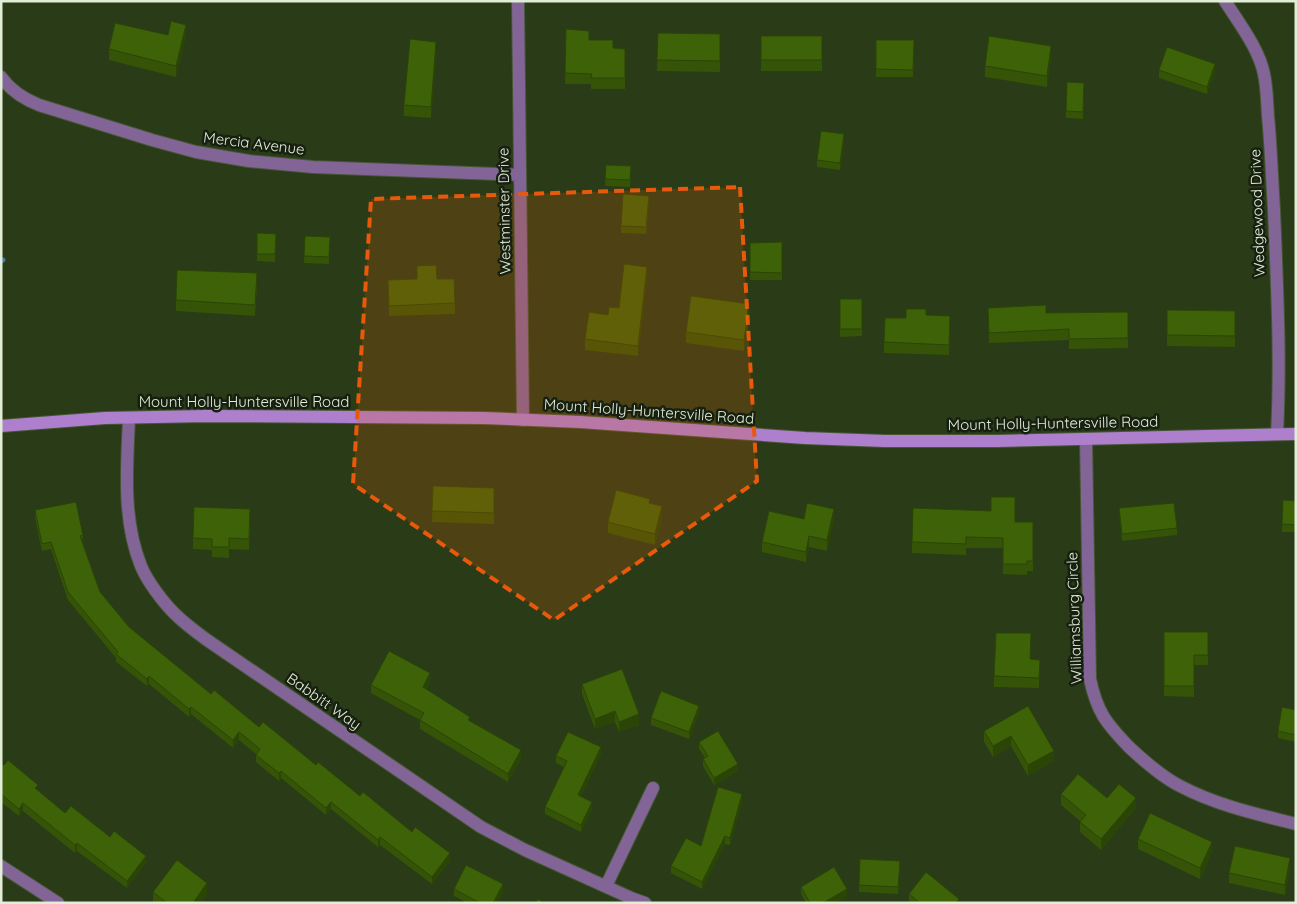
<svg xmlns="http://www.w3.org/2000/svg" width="1297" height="904" font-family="Quicksand,sans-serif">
<rect width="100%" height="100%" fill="#293b17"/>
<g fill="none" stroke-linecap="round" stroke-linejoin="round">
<path stroke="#447ca0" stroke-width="5" d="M1,261L3,260"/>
<defs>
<path id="street" d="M518,1L523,420
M1225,1C1239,23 1259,49 1264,74C1267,88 1267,102 1268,116C1271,147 1272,179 1274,210C1277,285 1281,360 1277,434
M1,77C11,91 24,99 39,105L152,140L196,152L249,161L313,167L520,175
M129,418C127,467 122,519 141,566C147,581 163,602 174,613C184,623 196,632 207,640L481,827L525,850L631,898L645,903
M1086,439L1090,679C1097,712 1106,723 1129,747C1144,761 1162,777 1180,786C1216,805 1256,814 1296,824
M1,866L58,903
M606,886L653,788"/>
<path id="secondary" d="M1,426L105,418L206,416L484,418L580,422L805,438L885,441H997L1296,434"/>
</defs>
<use href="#street" stroke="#465736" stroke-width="14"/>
<use href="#secondary" stroke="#465736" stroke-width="14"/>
<use href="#street" stroke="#826596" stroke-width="12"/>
<use href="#secondary" stroke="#ad7fcc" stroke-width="12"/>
</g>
<path fill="#355407" d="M566,29L589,40L613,48L625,49V89H591V84H565Z
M658,33L720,34V72L657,71Z
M168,35H186L176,77L109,60V49Z
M761,36H822V71H761Z
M876,40H914L913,77H876Z
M436,52L431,118L404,116V105Z
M1051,57L1047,87L985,77V66Z
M1159,70L1215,71L1207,94L1159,78Z
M1084,83L1083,119L1066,118V111Z
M844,141L840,170L817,167V160Z
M606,165L631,166L630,187L605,186Z
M649,203L646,234L621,233V226Z
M257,233L276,234L275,262L257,261Z
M305,236L330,237L329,264L304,263Z
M782,242V280H750V243Z
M647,277L638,356L585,350V339L608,315L619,308Z
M437,279L455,303V314L389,316L388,280Z
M257,284L255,316L176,311V300Z
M840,299H862V336L840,337Z
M988,308L1046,313L1128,312V348L1069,349V340L989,343Z
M1167,310L1235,311V347L1167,346Z
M749,315L744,351L686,343V332Z
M926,315L950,327L949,355L884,353V342L906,318Z
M433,486L494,488V524L432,522Z
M1283,500L1296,501V532H1282Z
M1119,508L1177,528V535L1122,541Z
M35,510L83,535L82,543L100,592L129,627L211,694L316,765L412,832L450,861L432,884L380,845L378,847L331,809L326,815L281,778L279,781L256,762V754L239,740L233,748L191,714L189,717L149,684L147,686L116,662V658L68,600L51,549L42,551L35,518Z
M662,517L655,545L608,533V522Z
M804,519H834L827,551L809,547L806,562L762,552V542Z
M250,520L249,550L229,549V558L212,557V550L193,549V538Z
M1015,522H1033V571H1027V575L1003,574V548H966V555L912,553V542Z
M1164,632H1208V665H1194V697L1164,696Z
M1030,659L1040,660L1039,688L994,687V676Z
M430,682L426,690L470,721L521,759L508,782L420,729V720L371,693V685Z
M582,684L639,725L619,732L615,722L595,729L582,694Z
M1028,706L1054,761L1028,776L1011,746L993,757L984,742V731Z
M1296,710V742L1278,738V731Z
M699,713L689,739L651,725V718Z
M699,742L738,771L714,785L703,766V759L705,758L699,749Z
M601,754L581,796L592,809L581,832L545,814V807L564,767L556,763V756Z
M1,764L38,791L65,813L110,837L146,863L127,888L77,851L75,853L23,811L19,816L1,802Z
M1061,794L1107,798L1136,808L1101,850L1080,832V821L1061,805Z
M742,802L730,845L725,844L702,889L671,873V866L701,846Z
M1138,839L1212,853L1200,879L1138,849Z
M900,868L898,894L859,892V885Z
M1290,869L1285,895L1229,883V873Z
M801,887L847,896L836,903H806L801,894Z
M454,889L503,891L497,903H467L454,896Z
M153,892L207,894L201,903H153Z
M909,894L959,903H911L909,901Z"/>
<path fill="#2b4506" d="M186,25V35L176,77V66Z
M436,42V52L431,118V107Z
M1051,46V57L1047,87V76Z
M1215,64V71L1207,94V87Z
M844,134V141L840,170V163Z
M647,267V277L638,356V346Z
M749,304V315L744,351V340Z
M662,506V517L655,545V534Z
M834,509V519L827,551V540Z
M809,536V547L806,562V552Z
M430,673V682L423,696V687Z
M149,676V684L147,686V679Z
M699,706V713L689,739V732Z
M191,707V714L189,717V709Z
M615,711V722L595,729V719Z
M639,714V725L619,732V722Z
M239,732V740L233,748V740Z
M1011,736V746L993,757V746Z
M601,747V754L578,802V795Z
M521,750V759L508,782V774Z
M1054,751V761L1028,776V765Z
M738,764V771L714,785V778Z
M281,771V778L279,781V773Z
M742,794V802L730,845V838Z
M1136,798V808L1101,850V839Z
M331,802V809L326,815V808Z
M592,802V809L581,832V825Z
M23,803V811L19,816V809Z
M725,836V844L702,889V882Z
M380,837V845L378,847V840Z
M1212,842V853L1200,879V868Z
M77,843V851L75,853V845Z
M450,853V861L432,884V877Z
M146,856V863L127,888V881Z
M1290,858V869L1285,895V885Z
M207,883V894L201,903H193Z
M503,884V891L497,903H493Z
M847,889V896L836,903H823Z"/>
<path fill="#3e6208" stroke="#2b4506" d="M171,21L186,25L176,66L109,49L115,23L168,35Z
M566,29L589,31V40H613V48L625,49V78H591L592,74L565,73Z
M658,33L720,34V61L657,60Z
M761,36H822V60H761Z
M989,36L1051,46L1047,76L985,66Z
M410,39L436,42L431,107L404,105Z
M876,40H914L913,70L876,69Z
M1167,47L1215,64L1207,87L1159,70Z
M1067,82L1084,83L1083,112L1066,111Z
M821,131L844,134L840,163L817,160Z
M606,165L631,166L630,180L605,179Z
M623,194L649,196L646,227L621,226Z
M257,233L276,234L275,254H257Z
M305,236L330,237L329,257L304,256Z
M782,242V273L750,272V243Z
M624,264L647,267L638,346L585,339L589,312L608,315L609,307L619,308Z
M436,265L437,279H454L455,303L389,306L388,280L417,279V266Z
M177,270L257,273L255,305L176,300Z
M691,296L749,304L744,340L686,332Z
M840,299H862V329H840Z
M1046,305V313L1128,312V338L1069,339V329L989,333L988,308Z
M906,309H926V315L950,316L949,345L884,342L885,318H906Z
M1167,310L1235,311V336L1167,335Z
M433,486L494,488V513L432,511Z
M616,490L650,499L649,503L662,506L655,534L608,522Z
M991,497H1015V522H1033V561H1027V564H1003V538L966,537V544L912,542L913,508L991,511Z
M1283,500L1296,501V525L1282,524Z
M76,502L83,535L80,536L100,592L129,627L211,694L214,690L259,727L263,722L316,765L318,762L360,796L363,792L412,832L415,827L450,853L432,877L380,837L378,840L331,802L326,808L281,771L279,773L256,755L260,749L239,732L233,740L191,707L189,709L149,676L147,679L116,654L118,652L68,592L51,542L42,544L35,510Z
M807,503L834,509L827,540L809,536L806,552L762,542L769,511L804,519Z
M1174,503L1177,528L1122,534L1119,508Z
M194,507L250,509L249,539L229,538V547H212V539L193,538Z
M1164,632H1208V655H1194V686H1164Z
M996,633H1031L1030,659L1040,660L1039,678L994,676Z
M389,651L430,673L423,687L470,717L468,720L521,750L508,774L420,720L424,713L371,685Z
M622,669L639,714L619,722L615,711L595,719L582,684Z
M661,691L699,706L689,732L651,718Z
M1028,706L1054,751L1028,765L1011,736L993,746L984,731Z
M1282,707L1296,710V735L1278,731Z
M718,731L738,764L714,778L703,759L708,756L699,742Z
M568,732L601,747L578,795L592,802L581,825L545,807L567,761L556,756Z
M8,760L38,785L35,788L65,813L71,806L110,837L114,831L146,856L127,881L77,843L75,845L23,803L19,809L1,794V764L4,765Z
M1078,774L1107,798L1119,784L1136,798L1101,839L1080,822L1086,815L1061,794Z
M718,787L742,794L730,838L725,836L702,882L671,866L686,838L701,846Z
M1150,813L1212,842L1200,868L1138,839Z
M1235,846L1290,858L1285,885L1229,873Z
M860,859L900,861L898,887L859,885Z
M177,860L207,883L193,903H167L153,892Z
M466,865L503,884L493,903H480L454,889Z
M834,867L847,889L823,903H810L801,887Z
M926,872L959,899L956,903H920L909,894Z
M538,899L544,903H536Z"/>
<path fill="#e8590c" fill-opacity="0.2" stroke="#e8590c" stroke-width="4" stroke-dasharray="10 6" stroke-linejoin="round" d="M740,187L757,481L554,620L353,484L371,199Z"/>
<g text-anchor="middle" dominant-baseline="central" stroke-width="5" stroke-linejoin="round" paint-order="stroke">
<g font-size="15" fill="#e1edd7" stroke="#172010">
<text transform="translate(254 143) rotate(7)">Mercia Avenue</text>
<text transform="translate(504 211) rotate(-91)">Westminster Drive</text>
<text transform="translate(1257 213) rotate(-92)">Wedgewood Drive</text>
<text x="244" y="401">Mount Holly-Huntersville Road</text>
<text transform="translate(649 411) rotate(4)">Mount Holly-Huntersville Road</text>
<text transform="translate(1053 423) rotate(-1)">Mount Holly-Huntersville Road</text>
<text transform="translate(1074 618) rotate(-92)">Williamsburg Circle</text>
<text transform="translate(324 701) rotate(35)">Babbitt Way</text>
</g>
</g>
<rect width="1297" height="904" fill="none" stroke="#e1edd7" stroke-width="5"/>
</svg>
